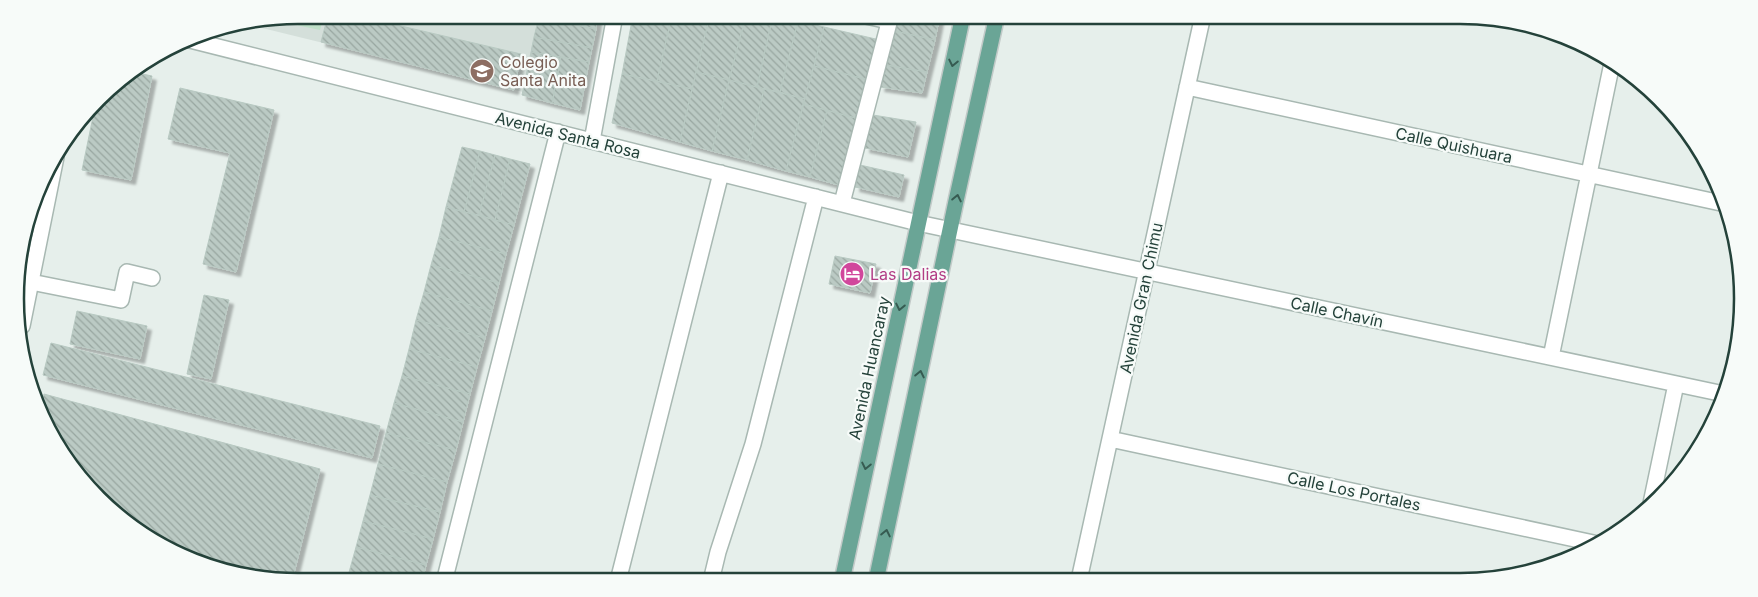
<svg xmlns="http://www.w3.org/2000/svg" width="1758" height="597" font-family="Inter,sans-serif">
<defs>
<pattern id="building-back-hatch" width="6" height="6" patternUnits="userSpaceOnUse" patternTransform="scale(1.25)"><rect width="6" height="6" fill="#bbcac4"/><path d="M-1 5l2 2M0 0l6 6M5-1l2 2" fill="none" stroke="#98a6a0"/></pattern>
<filter id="shadow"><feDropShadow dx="4.5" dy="4.5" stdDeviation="1" flood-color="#0004"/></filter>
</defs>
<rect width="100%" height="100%" fill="#e6efeb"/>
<path fill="#d4dfda" d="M299,15H539L523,92L250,25Z"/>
<path fill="#bfe0c8" d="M299,15H324L320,30L296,25Z"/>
<path fill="url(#building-back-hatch)" stroke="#b8c9c2" filter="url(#shadow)" d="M328,15H354L521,54L514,90L321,42Z
M539,15H598L596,29L539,17Z
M633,15H672L657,81L622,74Z
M672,15H710L692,89L657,81Z
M710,15H746L729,80L696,72Z
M746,15H773L757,87L729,80Z
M773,15L798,21L780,92L757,87Z
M898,15H940L935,40L895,31Z
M539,17L596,29L592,48L534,37Z
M798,21L824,27L805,99L780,92Z
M824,27L880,40L869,80L814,66Z
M895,31L935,40L927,72L886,65Z
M534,37L592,48L589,62L531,52Z
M531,52L561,57L552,103L522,95Z
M561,57L589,62L580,110L552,103Z
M886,65L927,72L922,93L880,87Z
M814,66L869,80L859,119L803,104Z
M133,72L152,76L131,180L82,170L95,107L111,86Z
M696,72L729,80L712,151L680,142Z
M622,74L692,89L680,142L612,123Z
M729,80L764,89L747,160L712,151Z
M180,88L274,110L236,272L203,264L230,153L168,139Z
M764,89L805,99L786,171L747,160Z
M803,104L827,110L810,177L786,171Z
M827,110L859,119L842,186L810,177Z
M873,115L916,122L908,157L865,148Z
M462,147L480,151L464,212L446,207Z
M480,151L495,155L479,215L464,212Z
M495,155L510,159L495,220L479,215Z
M510,159L530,164L514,225L495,220Z
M860,165L904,175L899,197L855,187Z
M446,207L514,225L506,254L439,237Z
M439,237L506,254L499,283L431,265Z
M835,256L876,264L870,293L829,284Z
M431,265L499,283L492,311L424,292Z
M424,292L492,311L485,338L416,320Z
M204,295L229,300L211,379L187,374Z
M77,311L147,326L140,359L70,344Z
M416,320L485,338L477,367L409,349Z
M51,343L380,426L372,458L43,375Z
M409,349L477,367L470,394L402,376Z
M402,376L470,394L463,422L394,403Z
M44,394L320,469L292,581L225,572L141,534L63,456L41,408Z
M394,403L463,422L456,450L386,433Z
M386,433L456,450L447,482L378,464Z
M378,464L447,482L440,512L370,495Z
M370,495L440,512L433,539L363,521Z
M363,521L433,539L426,565L356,547Z
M356,547L426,565L422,582H372L348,576Z
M348,576L372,582H347Z"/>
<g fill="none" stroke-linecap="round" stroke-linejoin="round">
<defs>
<path id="minor" d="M861,15L889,21
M186,39L918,223L1724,394
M1187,87L1721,203
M592,141L615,15
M842,203L891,15
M31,282L121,300L127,272L152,278
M22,326L56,157
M1551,357L1612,63
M1110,439L1598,544
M1650,508L1676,384
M1079,580L1203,15
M618,581L721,173
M711,581L718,552L753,444L816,197
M444,582L558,132"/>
<path id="major" d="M842,581L963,15
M876,581L956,201L997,15"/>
</defs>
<use href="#minor" stroke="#a8b8b2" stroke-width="18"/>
<use href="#major" stroke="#c2cac8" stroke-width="18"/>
<use href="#minor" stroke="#fff" stroke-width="15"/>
<use href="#major" stroke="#6aa596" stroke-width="15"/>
</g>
<defs><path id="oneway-chevron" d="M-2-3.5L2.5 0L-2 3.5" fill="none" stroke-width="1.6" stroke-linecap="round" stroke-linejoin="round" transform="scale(1.25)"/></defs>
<g stroke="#365b51">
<use href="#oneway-chevron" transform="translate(953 63) rotate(102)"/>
<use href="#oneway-chevron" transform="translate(957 198) rotate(-78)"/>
<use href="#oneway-chevron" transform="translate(900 307) rotate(102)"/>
<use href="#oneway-chevron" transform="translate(920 374) rotate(-78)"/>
<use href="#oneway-chevron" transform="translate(866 466) rotate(102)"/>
<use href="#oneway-chevron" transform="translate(886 533) rotate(-78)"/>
</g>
<defs>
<symbol id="school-disc" viewBox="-11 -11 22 22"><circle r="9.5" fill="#8d6e63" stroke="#f7fbf9"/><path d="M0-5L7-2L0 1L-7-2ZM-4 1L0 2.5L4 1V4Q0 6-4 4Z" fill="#fff"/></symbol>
<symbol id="hotel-disc" viewBox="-11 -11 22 22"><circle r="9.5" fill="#d1479c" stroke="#f7fbf9"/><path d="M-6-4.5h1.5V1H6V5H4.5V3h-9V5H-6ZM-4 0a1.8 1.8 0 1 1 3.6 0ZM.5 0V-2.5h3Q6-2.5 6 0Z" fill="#fff"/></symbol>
</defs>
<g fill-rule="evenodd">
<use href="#school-disc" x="468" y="57" width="28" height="28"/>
<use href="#hotel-disc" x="838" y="260" width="28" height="28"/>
</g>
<g text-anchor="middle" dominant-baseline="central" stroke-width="4.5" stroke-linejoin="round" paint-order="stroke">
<g font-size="16" fill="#785e54" stroke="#f7fbf9" text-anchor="start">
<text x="500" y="62">Colegio<tspan x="500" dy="18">Santa Anita</tspan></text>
</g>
<g font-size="16" fill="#24423a" stroke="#f7fbf9">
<text transform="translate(568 135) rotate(14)">Avenida Santa Rosa</text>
<text transform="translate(1454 145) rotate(12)">Calle Quishuara</text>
<text transform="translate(1141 298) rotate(-78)">Avenida Gran Chimu</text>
<text transform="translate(1337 312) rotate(12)">Calle Chavín</text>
<text transform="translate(869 368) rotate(-78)">Avenida Huancaray</text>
<text transform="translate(1354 491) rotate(12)">Calle Los Portales</text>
</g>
<g font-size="16" fill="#b23c85" stroke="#f7fbf9" text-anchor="start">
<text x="870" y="274">Las Dalias</text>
</g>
</g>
<path d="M0 0H1758V597H0ZM298 24H1460A274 274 0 0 1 1734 298V299A274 274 0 0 1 1460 573H298A274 274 0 0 1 24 299V298A274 274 0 0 1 298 24Z" fill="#f7fbf9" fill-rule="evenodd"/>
<path fill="none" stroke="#24423a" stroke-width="2.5" d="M298 24H1460A274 274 0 0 1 1734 298V299A274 274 0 0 1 1460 573H298A274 274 0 0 1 24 299V298A274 274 0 0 1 298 24Z"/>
</svg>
